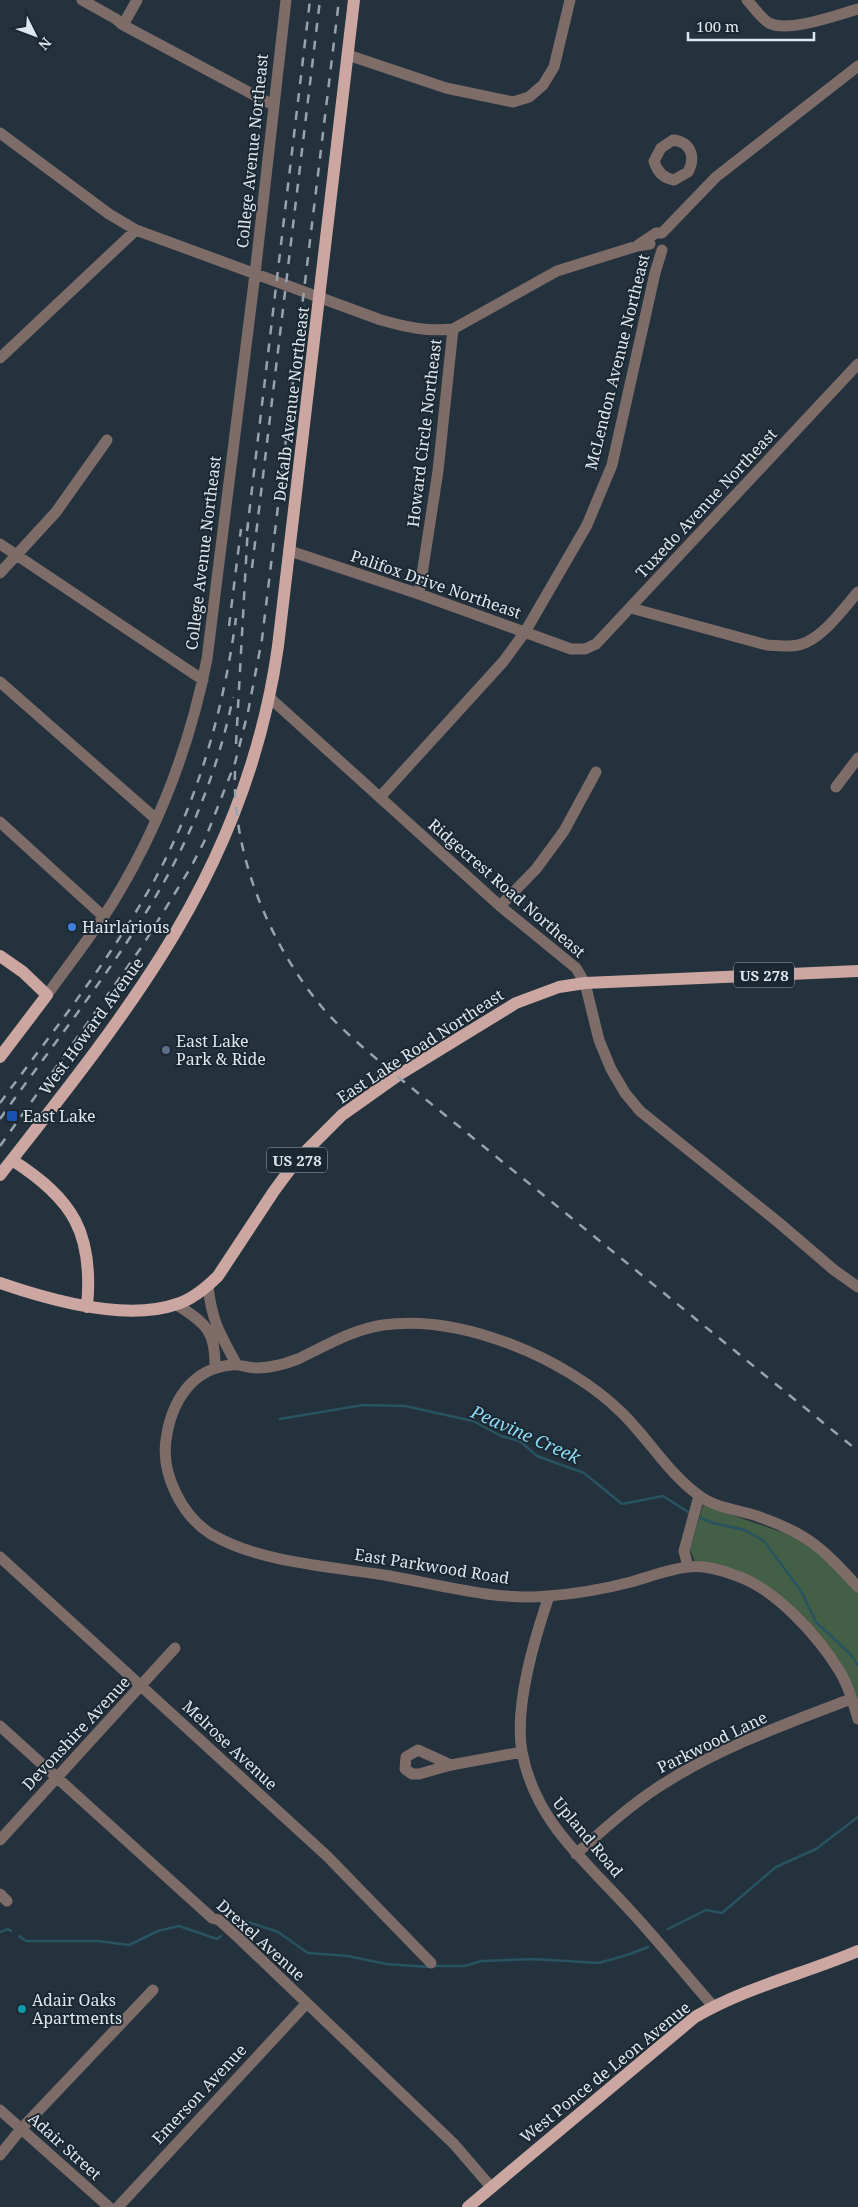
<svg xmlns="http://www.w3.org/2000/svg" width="858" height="2207" font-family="'Noto Serif',serif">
<rect width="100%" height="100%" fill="#24323d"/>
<path fill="#435f45" d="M703,1505L790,1535L812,1546L858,1592V1719L851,1699L820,1647L761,1583L695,1562L690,1550Z"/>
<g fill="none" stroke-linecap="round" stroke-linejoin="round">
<path stroke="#285361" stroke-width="2.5" d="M280,1419L363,1405L405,1406L473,1421L501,1436L520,1441L537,1456L584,1473L622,1504L663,1496L688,1512
M701,1518L713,1523L745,1530L764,1541L801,1591L816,1622L850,1654L858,1665
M235,1922L242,1920L278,1932L308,1953L348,1956L386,1964L429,1967
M668,1929L706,1910L722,1913L776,1867L816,1849L858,1817
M0,1932L8,1929L11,1931
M19,1936L26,1941H98L129,1945L158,1931L179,1926L217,1939L221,1936
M434,1966H464L482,1961L533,1959L599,1963L630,1954L648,1947"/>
<path stroke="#7e6c69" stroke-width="11" d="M82,0L116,19L123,25L273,105
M747,0C754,8 761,18 769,23C789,33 837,15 858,9
M123,25L137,0
M348,55L446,88L513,102L529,97L543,85L554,67L570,0
M0,133L109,214L136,230L381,320C406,327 427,332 453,329L557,271L637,246L650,244
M673,140C691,142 696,157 688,172L674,180C663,178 657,172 654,161L661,148Z
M638,245L656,233H662L716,177L858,66
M0,358L136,230
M0,544L203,680
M290,551L419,594L571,649H585L596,644L858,364
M0,573L56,512L107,440
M419,594L438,471L453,329
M631,608L767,645C780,646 795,648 807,642C827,632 843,609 858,592
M0,682L156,819
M270,698L500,906L576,968L585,983L599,1040L611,1069L625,1093L640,1111L778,1222L834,1270L858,1287
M836,787L858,758
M380,797L503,662L525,632L587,525L612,465L655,273L662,250
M0,822L103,916
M500,906L536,869L564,831L596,772
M47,995C69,964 93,934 113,902C159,827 190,745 207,659L255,274L286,0
M208,1286C212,1322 220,1334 237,1365
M177,1305C206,1323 216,1332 215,1368
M0,1557L327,1856L431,1963
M688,1567L684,1551L699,1496
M858,1587C822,1548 809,1534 757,1516C739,1510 717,1508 701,1497C669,1475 649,1439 621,1412C566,1358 461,1314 383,1325C354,1329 325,1346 298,1359C285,1364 271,1368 257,1368C248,1368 240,1364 232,1365C191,1368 171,1403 166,1440C161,1474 182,1516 211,1534C259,1563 335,1567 390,1576C440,1585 497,1601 548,1596C575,1594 604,1589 631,1582C649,1577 669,1569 688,1567C703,1565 723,1570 737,1576C776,1589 819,1637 840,1672C849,1686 853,1703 858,1719
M549,1596C534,1640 514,1706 522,1752C535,1820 582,1858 626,1906C656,1938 684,1973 713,2006
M0,1726L212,1918L219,1920L242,1941L454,2144L491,2187
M451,1765L418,1750L406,1757L405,1769L412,1774H419L451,1765L522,1752
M0,1840L175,1648
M576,1854C602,1831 628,1807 657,1788C716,1749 785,1724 851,1699
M0,1894L7,1901
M0,2110L109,2207
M0,2155L21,2129L153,1990
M118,2207L306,2004"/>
<path stroke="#cca7a1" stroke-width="12" d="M0,956L23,972L47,995L0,1057
M12,1160C73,1199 94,1233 87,1307
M0,1175C56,1103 115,1030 163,953C222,859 263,755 278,646L354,0
M0,1283C49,1300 126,1322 177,1304C193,1299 206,1288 218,1276L274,1191L297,1160L342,1115L397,1076L516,1003L559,987L585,983L858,971
M468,2207L695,2017C746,1987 804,1974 858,1951"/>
<path stroke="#99a3ac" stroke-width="2.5" stroke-dasharray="9 9" stroke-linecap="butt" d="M247,531L310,0
M252,568L320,0
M229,626L241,529
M236,744L248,525
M235,771C232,854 269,943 321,1006C343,1032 371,1054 397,1076L858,1451
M0,1103C53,1031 110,960 154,881C198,801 224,708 236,618
M0,1119C55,1041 117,965 164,882C196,825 220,761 233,697
M0,1146L143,945L191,867L204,842L235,763L248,712L262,639L339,0"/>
</g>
<circle fill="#3f7fe0" stroke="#1b2832" stroke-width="2" cx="72" cy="927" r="5"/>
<circle fill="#5c6f8a" stroke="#1b2832" stroke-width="2" cx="166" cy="1050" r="5"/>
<rect fill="#1a4fb4" stroke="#1b2832" stroke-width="2" x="6" y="1110" width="12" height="12" rx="2.5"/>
<circle fill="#0f9aa8" stroke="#1b2832" stroke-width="2" cx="22" cy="2009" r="5"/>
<g text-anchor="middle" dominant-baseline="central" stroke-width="4" stroke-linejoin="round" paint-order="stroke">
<g fill="#1b2832" stroke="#a4aeb6" stroke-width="1">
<rect x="734" y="962.5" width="60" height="25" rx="4"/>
<rect x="267" y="1147.5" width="60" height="25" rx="4"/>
</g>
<g font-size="15" font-weight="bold" fill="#dee7ee">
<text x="764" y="975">US 278</text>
<text x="297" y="1160">US 278</text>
</g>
<g font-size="16" fill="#dee7ee" stroke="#1b2832">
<text transform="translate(252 151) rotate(-84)">College Avenue Northeast</text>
<text transform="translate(617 362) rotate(-76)">McLendon Avenue Northeast</text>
<text transform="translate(291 404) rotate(-83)">DeKalb Avenue Northeast</text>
<text transform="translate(424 433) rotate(-83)">Howard Circle Northeast</text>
<text transform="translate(706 503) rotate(-47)">Tuxedo Avenue Northeast</text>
<text transform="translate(203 553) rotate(-83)">College Avenue Northeast</text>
<text transform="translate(436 584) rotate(19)">Palifox Drive Northeast</text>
<text transform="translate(507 888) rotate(41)">Ridgecrest Road Northeast</text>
<text transform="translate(91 1026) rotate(-54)">West Howard Avenue</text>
<text transform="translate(420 1046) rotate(-33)">East Lake Road Northeast</text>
<text transform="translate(432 1566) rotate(9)">East Parkwood Road</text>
<text transform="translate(76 1733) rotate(-47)">Devonshire Avenue</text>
<text transform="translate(712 1742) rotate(-26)">Parkwood Lane</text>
<text transform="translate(230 1745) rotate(43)">Melrose Avenue</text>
<text transform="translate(588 1837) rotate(50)">Upland Road</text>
<text transform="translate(261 1940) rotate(42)">Drexel Avenue</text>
<text transform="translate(605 2072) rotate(-39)">West Ponce de Leon Avenue</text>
<text transform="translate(199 2094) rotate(-47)">Emerson Avenue</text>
<text transform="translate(65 2146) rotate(42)">Adair Street</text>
</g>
<g font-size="16" fill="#dee7ee" stroke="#1b2832" text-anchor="start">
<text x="82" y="927">Hairlarious</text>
<text x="176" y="1041">East Lake<tspan x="176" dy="18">Park &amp; Ride</tspan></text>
<text x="23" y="1116">East Lake</text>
<text x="32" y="2000">Adair Oaks<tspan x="32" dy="18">Apartments</tspan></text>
</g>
<g font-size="18" font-style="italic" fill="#8cd9f1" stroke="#1b2832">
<text transform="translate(526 1434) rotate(24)">Peavine Creek</text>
</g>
</g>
<g transform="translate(35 35) rotate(132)" stroke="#1b2832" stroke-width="4" paint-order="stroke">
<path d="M0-4L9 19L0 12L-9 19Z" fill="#dee7ee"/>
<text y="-8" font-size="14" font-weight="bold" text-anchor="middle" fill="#dee7ee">N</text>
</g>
<path d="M688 32v8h126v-8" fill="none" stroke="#dee7ee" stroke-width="2.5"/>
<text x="696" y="32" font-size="15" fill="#dee7ee" stroke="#1b2832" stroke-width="4" paint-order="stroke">100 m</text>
</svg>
